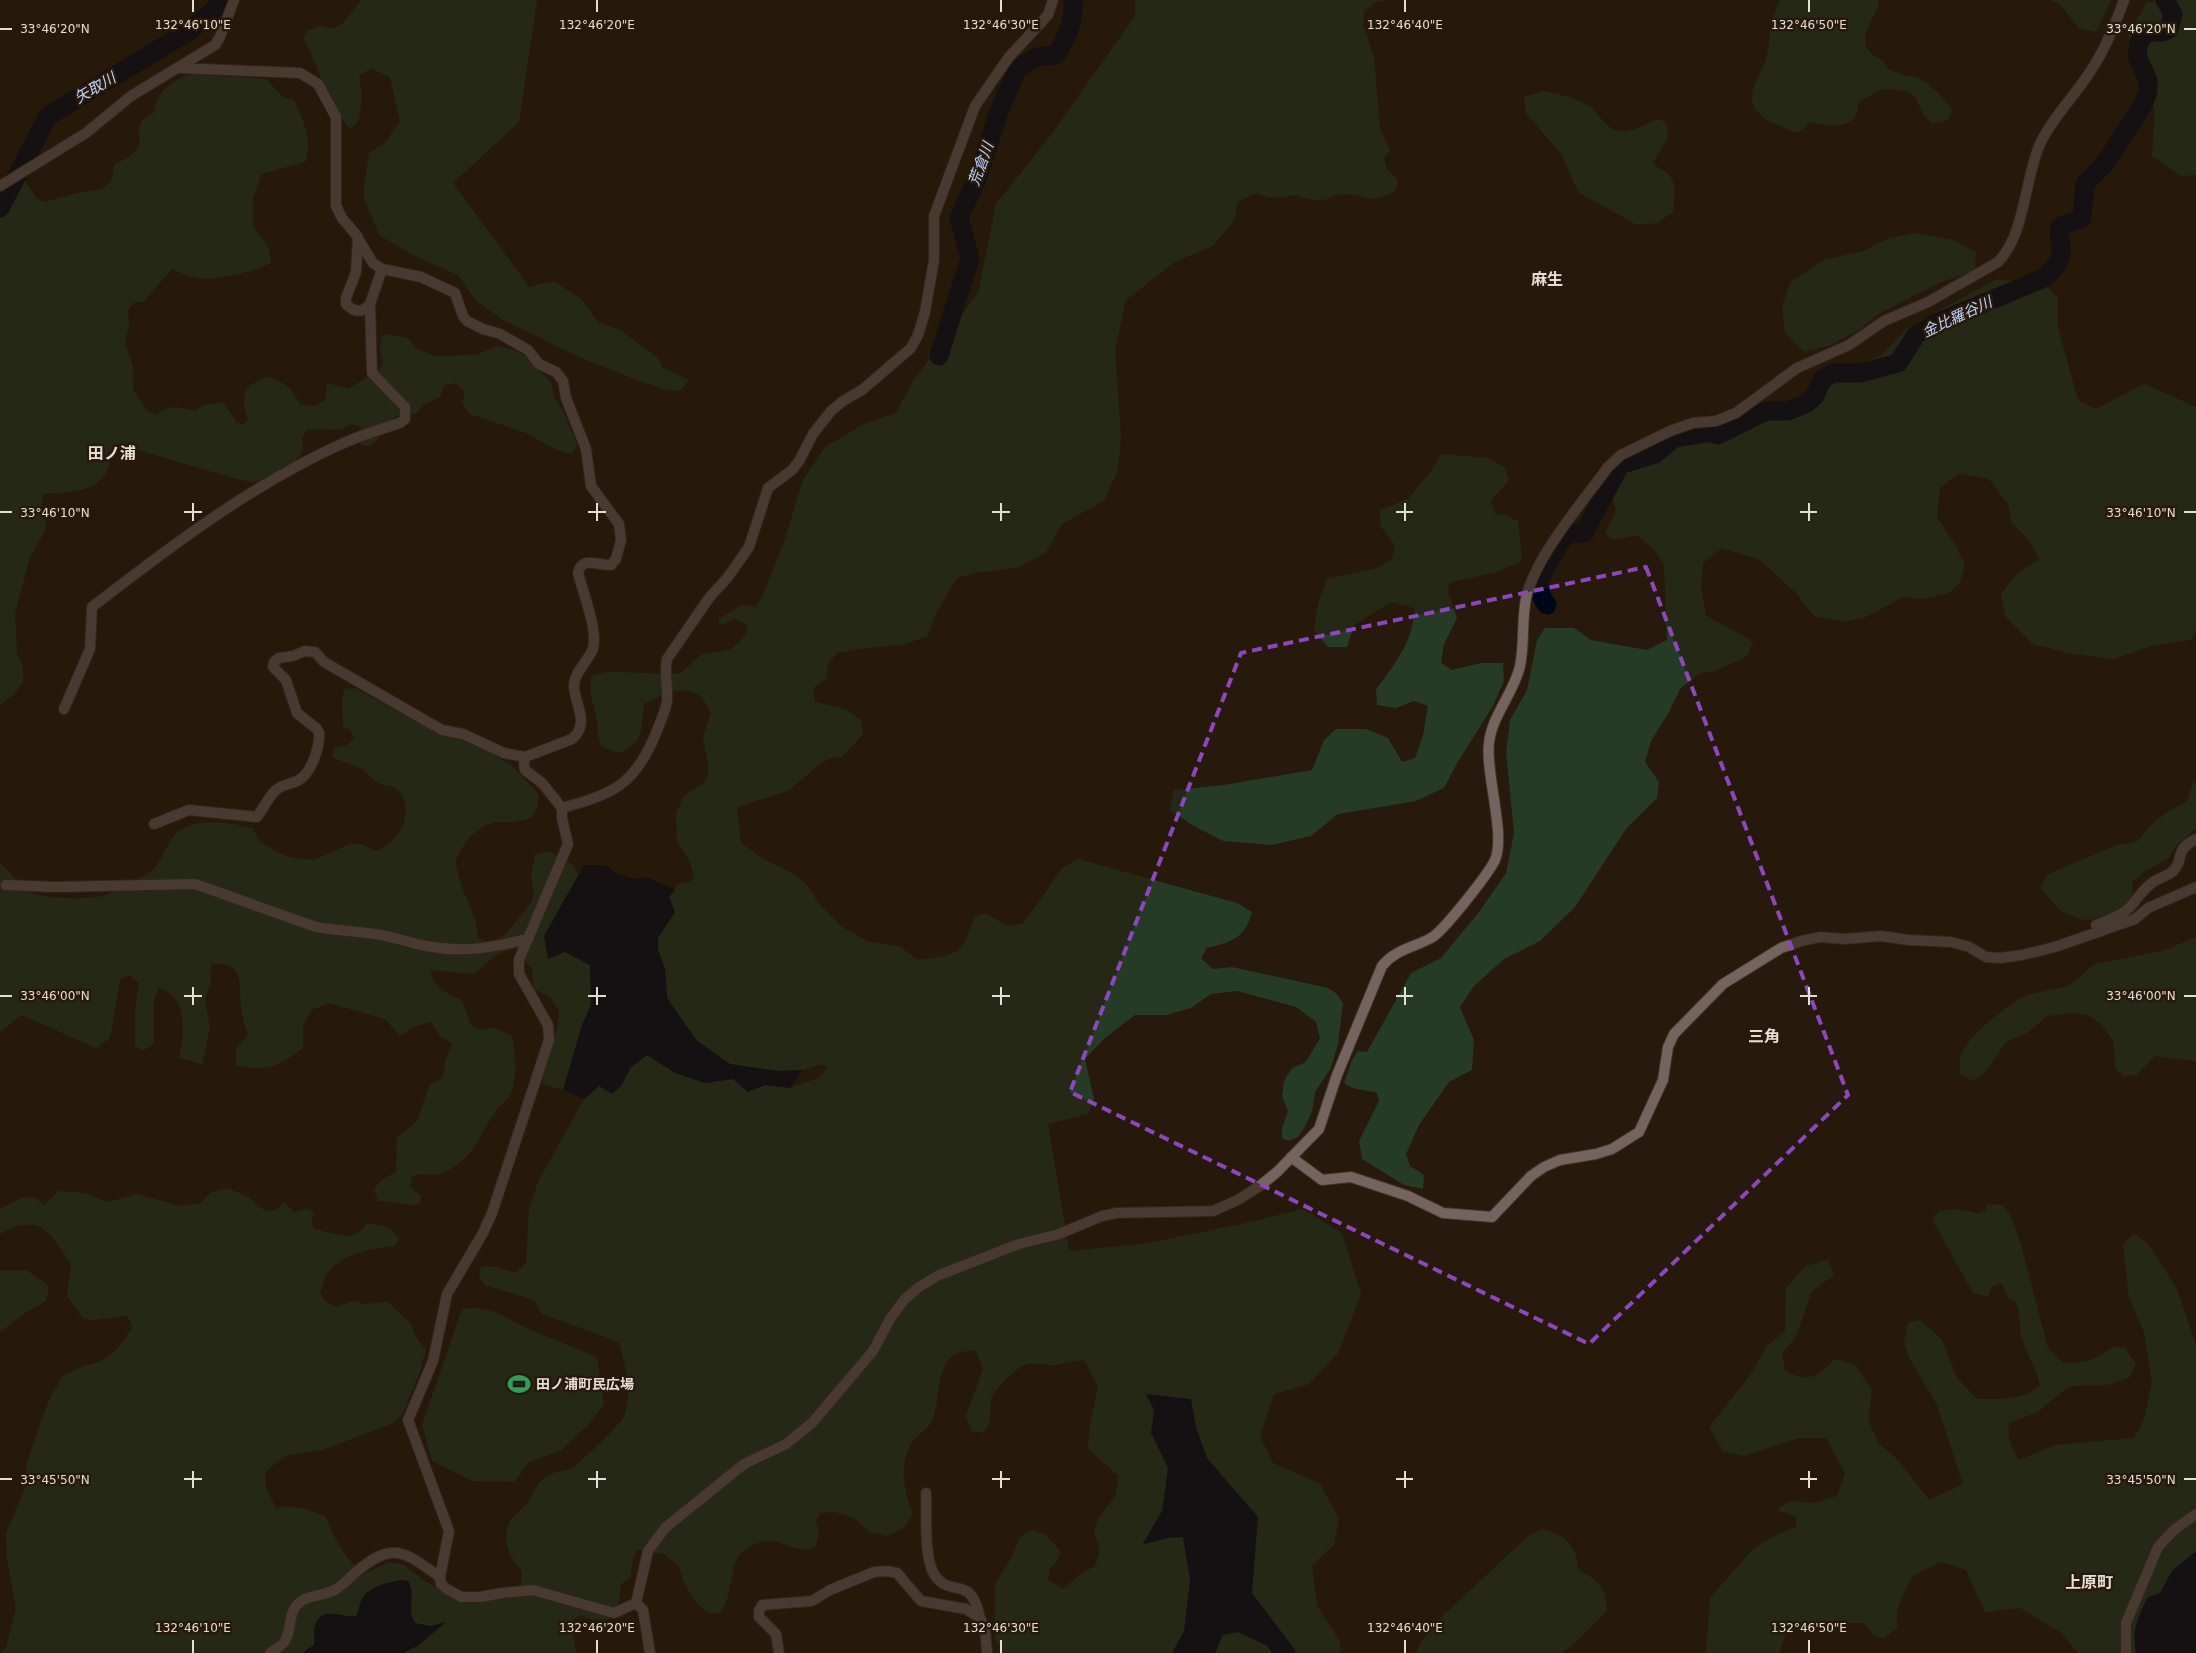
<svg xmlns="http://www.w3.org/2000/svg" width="2196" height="1653" font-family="'DejaVu Sans','Noto Sans JP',sans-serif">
<rect width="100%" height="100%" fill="#27190b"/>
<path fill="#263b24" d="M362,0H537L519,122L453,183L529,287L554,281L581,299L599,323L620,330L657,357L663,368L689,380L680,391L667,390L632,378L584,359L505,321L476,301L458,275L415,256L379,235L363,195L369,153L385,143L400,121L390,77L371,68L359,76L362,96L359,119L351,129C335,117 314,58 304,38L307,31L319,26L332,28L342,24Z
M1135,0H1387L1376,2L1364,11L1363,24L1374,57L1380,128L1390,151L1384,158L1387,169L1398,180L1395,191C1367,207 1369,193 1343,194C1331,195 1329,200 1321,200C1311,201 1303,197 1294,195C1290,195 1287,197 1283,198C1274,199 1265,196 1256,193L1238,202L1235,219L1213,246L1176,261L1126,300L1115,350L1121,437L1118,469L1105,500L1062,524L1046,552L1020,567L976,573L957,578L935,615L928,636L902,645L857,649L837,653L827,665V678L813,688L815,702L845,709L861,720L863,734L842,757L828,759L821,763L788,791L737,807L741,843L764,859L790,872L807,885L819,904L842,927L869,942L899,946L918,960C957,955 962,956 974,917L986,913L1006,926L1023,924L1062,868L1078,859L1237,903L1252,912C1245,939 1231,942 1207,948L1201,958L1213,969L1232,967L1328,988L1337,994L1343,1003L1338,1044L1331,1068L1315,1092L1312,1112L1304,1128L1298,1137L1289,1141L1282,1138V1128L1288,1111L1282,1096L1284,1081L1292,1068L1306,1062L1320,1038L1316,1022L1296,1007L1237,991L1211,994L1191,1008L1167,1015H1135L1105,1038L1085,1059L1094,1099L1088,1114L1048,1124L1069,1251L1144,1244L1246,1223L1303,1209L1342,1233L1361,1294L1338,1353L1309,1384L1274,1394L1260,1436L1273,1463L1320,1484L1339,1519L1334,1545L1312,1565L1317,1606L1341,1643L1339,1653H1004L995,1639V1584L1012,1557L1020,1537L1032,1530L1046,1535L1061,1552L1055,1564L1050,1568L1048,1580L1063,1589L1084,1571L1095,1567L1100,1549L1094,1534L1098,1518L1115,1497L1119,1476L1088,1449L1090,1425L1098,1387L1085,1361C1071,1360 1069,1362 1055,1365C1047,1366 1037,1362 1028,1364C1016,1367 997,1386 992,1397C987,1412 995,1419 983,1433L972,1431L966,1416L983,1369L976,1351C933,1348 943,1390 933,1418C930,1429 916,1435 911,1444C898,1467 904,1492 913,1514L905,1527L887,1536L870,1532L853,1517L834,1512L820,1513L816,1521L819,1534L815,1548C810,1549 805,1550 800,1549C790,1548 780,1541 770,1541C719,1545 740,1588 720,1613L707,1612L695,1601L684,1582L679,1566L664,1554L637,1550L632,1561L631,1577L621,1584L617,1613C605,1624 594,1621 580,1615L571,1622L576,1653H1L6,1648L16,1608L7,1558L6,1533L27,1484L26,1465L41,1421L51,1396L63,1376L81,1367L101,1361L115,1351L132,1329L130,1320L126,1316L93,1320L83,1318L67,1296L71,1265C51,1233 40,1211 0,1234V1209L21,1198L34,1197L45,1205L58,1191L84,1193L108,1202L137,1194L181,1206L200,1203L212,1192L227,1188L248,1197L262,1209L273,1211L285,1203L294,1212L307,1209L315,1213L311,1221L314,1229C334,1233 354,1245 367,1223L391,1228L399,1239L394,1246C373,1248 344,1253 329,1271C325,1276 322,1286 320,1293L326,1302L337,1307L353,1301L365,1304L388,1302L411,1324L416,1337L426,1350L419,1374L403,1413L391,1424L322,1450L285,1456L265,1472L266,1488L276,1508C294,1505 310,1510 326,1517C335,1540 344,1558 364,1574L389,1562L404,1565L423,1580L457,1600L521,1588L522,1571C509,1558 500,1538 511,1520C515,1514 523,1509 527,1503C534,1494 536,1483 547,1476C554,1471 564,1472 572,1468C582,1461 622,1424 625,1414C632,1391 625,1364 619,1342L542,1314L534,1300L485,1285L479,1276L481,1267H494L516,1273L526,1263L529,1209L538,1182L584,1099L599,1086H621L631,1067L647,1055L675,1073L705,1083L733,1079L748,1091L765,1085L790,1088L819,1078L828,1068L822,1064L803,1070L778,1071L730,1064L697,1041L667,998L665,969L658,949V938L675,912L669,897L678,884L690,882L694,877L690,862L677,841L676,814L683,797L706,781L709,768L703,738L711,712C708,708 704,699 700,696C682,684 661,695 644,704C640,730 646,741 619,753L601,746C597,735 598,726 596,715C592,699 589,693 591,676L607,672L680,674L702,654L730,650L741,640L748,630L746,624L735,619L725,624L719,625V619L742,605L755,607L761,600L784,542L803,480L825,447L866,423L896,413L913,381L978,293L996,204L1051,135L1135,16Z
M1780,0H1879C1878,15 1859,33 1867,48C1871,57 1883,57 1888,69C1897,74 1905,75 1915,77C1926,79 1948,101 1952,111L1949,119L1942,122L1931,123L1924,115L1915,96L1906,91L1883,89L1859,101C1858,105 1858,109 1857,113C1851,130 1823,126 1810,122C1797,135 1797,134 1781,126C1777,124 1771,123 1767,120C1736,98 1762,79 1767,55C1771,34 1770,19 1780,0Z
M2051,0H2111L2096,32L2079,28L2060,4Z
M2161,0H2196V175L2181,176L2152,156L2155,111L2130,62L2129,35L2146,3Z
M189,74L266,79L283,97L294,100C303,120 313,140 305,162L261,174L253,199V225L269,249L271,263C253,271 218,282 198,278C189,277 180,272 172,269L143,302H135L128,310L129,326L125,343L133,367V389L147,411L157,415C170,403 180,408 196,411L203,405L223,402L236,422L243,425L248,420L244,405L245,392L252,384L268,377C287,384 291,387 300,405L316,406L325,400L327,383L348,389L378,371L383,364L380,350L381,337L388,334L407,338L418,349L435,356L476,355L497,346L513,350L525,356L551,382L554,397L564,413L577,445L573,453H565L549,446L529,434L470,414L462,403L465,392L456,383L444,385L440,397L425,404L415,414L396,416L389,422L376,441L368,446L360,444L361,427L352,424C336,433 327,429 308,429L302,437L303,451L292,464L255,482L240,480L118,444L112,448C110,455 110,462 108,468C100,493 65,493 43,494L41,507L46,519L45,531L30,557L15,613L17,654L23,668V681L15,693L0,705V188L20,181H25L36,198L44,202L77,193L102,189L112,180L114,165L131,156L140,144C138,125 138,122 154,112C158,90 170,83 189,74Z
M1545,91C1560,95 1575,97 1589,106C1599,113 1605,128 1618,131C1630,134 1647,123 1659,119L1666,123L1668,137L1653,162C1657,169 1662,168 1668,174C1678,184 1674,198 1673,212L1657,223L1637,225L1578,192L1562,155L1526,113L1524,97Z
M1916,233L1953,240L1976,252L1975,267L1971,272L1941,282L1878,314L1860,329L1831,345L1804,352L1785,333L1782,307L1790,283L1824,260L1863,251L1887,239Z
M1997,279L2047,286L2058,298V328L2078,400L2096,409L2144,384L2196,407V630L2191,640L2154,645L2114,659L2068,653L2033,644L2006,617L2001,594L2014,577L2039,559L2029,540L2012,523L2008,504L1989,479L1959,473L1940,488L1937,517L1957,548L1965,565L1960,582L1949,593L1922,599L1903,597L1866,617L1844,622L1814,616L1796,593L1760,560L1722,548L1703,563L1701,587L1706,615C1721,626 1738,631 1753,642L1747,656L1715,671L1700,673L1680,689L1669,712L1651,741L1645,762L1659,782L1657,798L1626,829L1575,907L1540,941L1504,959L1474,986L1460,1007L1474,1040L1472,1070L1449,1082L1419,1125L1406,1154L1410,1166L1424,1175L1423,1189L1404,1185L1362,1159L1359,1141L1379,1101L1377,1093C1366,1089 1354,1091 1344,1083L1352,1060L1358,1051L1367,1052L1411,973L1441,958L1479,912L1506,873L1514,833L1506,752L1510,720L1527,690L1537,640L1545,628H1574L1591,640L1647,650L1667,640L1664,565L1654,549L1637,535L1614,540L1605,534L1616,510L1610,492L1629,469L1655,460L1675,444L1709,436L1730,440L1834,375L1881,355L1909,327Z
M1441,454L1487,458L1504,467L1509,480L1491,501L1495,513L1504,515L1518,521L1522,561L1496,572L1449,583L1448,592L1457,618L1444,644L1441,663L1452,670L1481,663H1503L1504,681L1493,706L1456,765L1444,788L1416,801L1338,814L1311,836L1272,845L1223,841L1192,825L1170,810L1174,790L1224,785L1312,770L1324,740L1336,729H1366L1388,738L1402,762L1415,758L1423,735L1428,706L1414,701L1396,708L1377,705L1376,689C1394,665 1415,639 1414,608L1391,602L1354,625L1347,647H1328L1314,631L1318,604L1327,579L1378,568L1392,559L1395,545L1381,527L1380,510L1408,499L1429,474Z
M354,688L440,734L474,743L512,766L538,793V806L531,818L513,822H495L486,825L470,836L460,851L455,862L461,885L476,922L478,938L489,943L504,936L532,902L534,891L531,876L535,855L549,851L574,866L579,878L560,906L565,952L590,965L591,1005L582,1025L563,1090L543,1084L541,1078L558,1026L559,1011L550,997L534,989L532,968L525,962L520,947C498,952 490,959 474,974L431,970C431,986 448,995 462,1000L471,1025L479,1030L494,1027L512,1036C515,1053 518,1077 511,1093C508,1100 500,1105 496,1111C478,1136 474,1160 442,1173C433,1177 422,1171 412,1176L410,1187L421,1196L419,1205C405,1205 392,1201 378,1201L374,1189L383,1179L396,1172L397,1138L417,1121L430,1084L443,1078L446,1060L452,1044L441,1037L431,1022L413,1027L400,1036L385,1019L329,1003L311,1010L303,1026V1048C277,1066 269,1073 236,1065V1049L248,1035C245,1026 242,1016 241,1007C239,985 245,960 211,965V981L205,1001L210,1027L202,1064L179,1058C183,1039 187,1011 173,996C169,992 163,990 159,987L154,999V1043L143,1051L135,1045V1009L139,983L129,975L120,980L110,1038L96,1048L22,1015L0,1032V863C10,872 20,885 31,892C44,900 87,899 103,896C108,895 150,873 153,870C166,856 167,836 184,828C204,818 232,823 252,828L260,841L273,850L291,858L315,860L349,844H361L376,851C390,845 396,839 403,825C408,813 407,793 393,787C388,785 383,786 378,783C372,779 367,772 360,768C350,763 342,763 332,756L334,748L347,745L355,738L350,730L343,726C344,713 339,702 345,689Z
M2196,782V828L2175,847L2169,858L2145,871L2132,882L2133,893L2128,902L2114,912L2088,920L2080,919L2059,910L2041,888L2046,875L2117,845L2137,842C2153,822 2163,812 2187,802L2193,783Z
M2196,937V1063L2194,1061L2155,1056L2136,1075L2124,1076L2116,1069L2113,1041L2101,1024L2088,1015L2071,1013L2047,1016L2027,1033L2006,1042L1985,1073L1973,1081L1960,1073C1960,1068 1959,1062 1960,1058C1963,1040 2007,1005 2023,997C2036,991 2051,991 2065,987C2078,982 2084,971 2095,964L2163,951Z
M1987,1204L2002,1205L2011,1216L2021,1245L2048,1348L2063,1363C2086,1364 2094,1360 2113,1347L2125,1348L2136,1364L2130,1377L2107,1385L2069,1386L2038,1412L2009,1423C2007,1437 2011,1448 2019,1460L2056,1445L2134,1438L2144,1420L2152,1383L2144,1332L2129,1298L2123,1244L2134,1233L2148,1244L2177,1289L2196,1345V1653H2078L2062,1633L2020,1608L1985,1612L1966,1570L1941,1562L1912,1576L1897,1609V1628L1883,1639L1873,1635L1864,1623H1843L1819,1630H1787L1779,1653H1706L1710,1598L1753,1549L1774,1536L1796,1527L1797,1517L1777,1510L1789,1501L1814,1503L1837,1496L1845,1473L1826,1438H1799L1744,1456L1723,1451L1709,1427L1751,1374L1767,1346L1785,1331L1786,1288L1806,1266L1828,1260L1834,1275L1812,1291L1796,1336L1782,1354L1785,1371C1812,1384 1815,1376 1836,1359L1856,1366L1872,1390L1868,1419L1878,1443L1899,1461L1929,1500L1963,1484L1937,1405L1909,1358L1904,1342L1908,1323L1920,1320L1942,1340L1957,1378L1977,1399C2000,1399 2021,1401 2040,1386C2036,1366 2023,1348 2020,1329C2019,1321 2021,1310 2015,1302C2013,1300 2010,1300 2008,1298L2002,1283L1992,1286L1988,1297L1973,1293L1932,1219L1939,1211C1954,1209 1964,1208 1978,1214L1985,1211Z
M0,1270H26L49,1286L46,1301L25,1313L0,1332Z
M478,1308L495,1312L528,1329L597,1357L604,1404L589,1424L560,1451L529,1462L514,1482L472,1481L432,1461L422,1425L462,1309Z
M1542,1529C1564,1534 1578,1546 1578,1570C1601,1582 1605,1586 1607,1611L1575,1643L1561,1653H1415L1430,1628L1527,1537Z"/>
<path fill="#00061a" d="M584,865H606L616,873L634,879L647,877L675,890L669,897L675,912L658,938V949L665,969L667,998L697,1041L730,1064L778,1071L803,1070L790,1088L765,1085L748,1092L733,1079L705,1083L675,1073L647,1055L631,1067L621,1086L612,1094L599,1086L584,1099L563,1090L582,1025L591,1005L590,965L565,952L548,959L544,936Z
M1146,1394L1191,1399L1196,1427L1207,1458L1258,1517L1252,1593L1296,1651L1294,1653H1272L1267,1646L1238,1632L1223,1635L1215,1653H1172L1184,1631L1190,1580L1183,1537L1168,1538L1142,1545L1162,1511L1168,1468L1151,1433L1154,1410Z
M2196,1551V1653H2136C2132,1631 2137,1617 2148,1597L2160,1593L2172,1571Z
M401,1580L408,1581C417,1595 406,1610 415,1623L431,1626L446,1622L419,1645L404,1653H302L314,1645C315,1638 313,1632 315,1625C321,1605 344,1618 356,1616C359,1611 359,1606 361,1601C366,1587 389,1582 401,1580Z"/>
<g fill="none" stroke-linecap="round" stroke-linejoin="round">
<path stroke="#00061a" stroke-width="19" d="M0,208L48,116L191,30L225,0
M939,356L970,258L959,218L977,179L999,111L1018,68L1037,57L1056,55C1067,38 1075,20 1073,0
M1547,605C1532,586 1543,570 1554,553C1557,548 1561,540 1565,537C1570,532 1578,533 1584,533L1620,465L1655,454L1674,438L1711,432L1718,435L1766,411H1788L1807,403L1815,396L1822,380L1833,373H1860L1898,363L1916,335L1936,323L2044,278C2054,269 2063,260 2061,247C2060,239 2058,234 2060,227C2067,222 2074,223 2082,218L2085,184L2106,162L2144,103L2148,92V80L2137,56L2139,42L2145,34L2151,32H2162L2169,29L2173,14L2165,0"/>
<defs>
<path id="minor" d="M179,68L300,73L318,84L336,117V206L342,218L358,237L356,272L346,298V304C355,313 362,313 370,304
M0,186L86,133L131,96L215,45L220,37L234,0
M359,240L373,263L382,269
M64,709L90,649L92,607C171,546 255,482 346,442C364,434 382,429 400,423L405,419V407L372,373L370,304L382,269L421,277L455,293L463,316L467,321L483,329L500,334L528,350L539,364L556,372L563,381L566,398L586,449L591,486L619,524L621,540L616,559L611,565C598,566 582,555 578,573C583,592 598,631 593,648C589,661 575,670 574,685C574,704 591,723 572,739L525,757L504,753L463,734L442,730L324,662L315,652L305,651L293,656L279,658L274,662L273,667L286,680L297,713L317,729L319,733C320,747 311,775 297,781C289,785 282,784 275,791C268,798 263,809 257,817L189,810L154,824
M525,757L524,764L525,770L542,783L562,808V818L568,844L519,960V974L548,1025L549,1040L492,1213L483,1233L447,1294L433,1361L408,1420L449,1531L440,1577L441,1584L447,1589L461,1597H480L502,1593L533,1590L614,1613L636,1603
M562,808C613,794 635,785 656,733C660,722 665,713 667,701C668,686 664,673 667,659L709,598L728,577L749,547L768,488L792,470L799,461L813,434L831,411L843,401L862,390L911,348L918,335L925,312L934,260V216L975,106L1009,57L1048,15L1053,0
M6,885L55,887L195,884L316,927C337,931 360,931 381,935C396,938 411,943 426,946C462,953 494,948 529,938
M2096,925C2107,920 2121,917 2130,907C2139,897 2141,891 2153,882C2159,878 2168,876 2173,871C2186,858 2172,852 2196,839
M1291,1157L1322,1180L1351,1177L1408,1196L1443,1213L1492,1217L1531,1176L1544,1167L1560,1160L1596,1154L1612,1149L1639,1132L1663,1080L1668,1047L1674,1034L1723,984L1781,948L1801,941L1820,937L1844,939L1881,936L1909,940L1951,942L1969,947L1986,957L2000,958L2022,955L2055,947L2135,919L2148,908L2196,887
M926,1493C927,1513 923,1561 936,1577C953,1598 971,1574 980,1618
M636,1603L648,1551L665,1528L744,1464L786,1444L812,1423L873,1351L890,1319L904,1300L919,1287L939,1275L1019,1244L1059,1234L1102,1216L1117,1213L1213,1211L1238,1200L1261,1185L1277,1172L1319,1129L1337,1075L1382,966C1396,949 1413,948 1431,938C1443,932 1489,873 1495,860C1506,835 1485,772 1489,743C1492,715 1514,693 1520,666C1525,642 1521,617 1527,594C1539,552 1582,503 1608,467L1621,455L1670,431L1693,423L1716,421L1736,413L1797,368L1849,345L1884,321L1928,302L1998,262C2026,233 2024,180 2040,144C2052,118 2074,97 2090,72C2105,50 2115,25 2124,0
M636,1603L643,1610L650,1653
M270,1653C275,1650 282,1646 285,1641C292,1630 288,1614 297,1605C306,1594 324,1597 336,1589C343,1585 350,1577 356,1572C394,1540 404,1552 440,1577
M779,1653L776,1634L759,1617V1611L762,1605L812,1601L830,1590L874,1572L887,1571L897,1573L921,1601L966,1609L980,1618L985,1630L987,1653
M2126,1653V1623L2158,1547L2175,1529L2196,1514"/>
</defs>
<use href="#minor" stroke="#423427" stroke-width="12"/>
<use href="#minor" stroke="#74635f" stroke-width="10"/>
</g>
<path d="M0 0H2196V1653H0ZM1646,567L1848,1095L1589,1344L1070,1092L1241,653Z" fill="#27190b" fill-opacity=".55" fill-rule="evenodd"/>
<path fill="none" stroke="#8b47c2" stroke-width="4" stroke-dasharray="10 6" stroke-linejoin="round" d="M1646,567L1848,1095L1589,1344L1070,1092L1241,653Z"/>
<path fill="none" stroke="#e6ddd3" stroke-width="2" d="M193,0V12M597,0V12M1001,0V12M1405,0V12M1809,0V12M0,29H12M2184,29H2196M193,503V521M597,503V521M1001,503V521M1405,503V521M1809,503V521M0,512H12M184,512H202M588,512H606M992,512H1010M1396,512H1413M1800,512H1817M2184,512H2196M193,987V1005M597,987V1005M1001,987V1005M1405,987V1005M1809,987V1005M0,996H12M184,996H202M588,996H606M992,996H1010M1396,996H1413M1800,996H1817M2184,996H2196M193,1471V1488M597,1471V1488M1001,1471V1488M1405,1471V1488M1809,1471V1488M0,1479H12M184,1479H202M588,1479H606M992,1479H1010M1396,1479H1413M1800,1479H1817M2184,1479H2196M193,1640V1653M597,1640V1653M1001,1640V1653M1405,1640V1653M1809,1640V1653"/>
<defs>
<symbol id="stadium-bare" viewBox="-9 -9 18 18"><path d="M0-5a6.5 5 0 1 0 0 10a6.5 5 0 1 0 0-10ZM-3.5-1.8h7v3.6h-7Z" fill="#2e9e5b" stroke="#27190b" stroke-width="2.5" paint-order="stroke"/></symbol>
</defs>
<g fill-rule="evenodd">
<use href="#stadium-bare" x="503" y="1368" width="32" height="32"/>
</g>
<g text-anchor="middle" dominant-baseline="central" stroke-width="5" stroke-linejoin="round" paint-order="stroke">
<g font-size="14" font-weight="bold" fill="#e6ddd3" stroke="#27190b" text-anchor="start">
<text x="536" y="1384">田ノ浦町民広場</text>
</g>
<g font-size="15" font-style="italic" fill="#bbd5fd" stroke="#27190b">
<text transform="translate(95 88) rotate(-31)">矢取川</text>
<text transform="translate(981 164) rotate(-70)">荒倉川</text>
<text transform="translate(1957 317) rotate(-25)">金比羅谷川</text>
</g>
<g font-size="16" font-weight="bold" fill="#e6ddd3" stroke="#27190b">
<text x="1547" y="279">麻生</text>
<text x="112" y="453">田ノ浦</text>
<text x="1764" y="1036">三角</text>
<text x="2089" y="1582">上原町</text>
</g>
</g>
<g font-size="12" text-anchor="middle" fill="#e6ddd3" stroke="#27190b" stroke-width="5" stroke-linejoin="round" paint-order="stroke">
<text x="193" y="29">132°46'10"E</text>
<text x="597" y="29">132°46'20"E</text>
<text x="1001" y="29">132°46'30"E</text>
<text x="1405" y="29">132°46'40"E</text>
<text x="1809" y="29">132°46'50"E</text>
<text x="55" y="33">33°46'20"N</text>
<text x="2141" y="33">33°46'20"N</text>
<text x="55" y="517">33°46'10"N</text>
<text x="2141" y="517">33°46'10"N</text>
<text x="55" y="1000">33°46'00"N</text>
<text x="2141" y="1000">33°46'00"N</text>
<text x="55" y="1484">33°45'50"N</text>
<text x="2141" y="1484">33°45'50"N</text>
<text x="193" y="1632">132°46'10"E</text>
<text x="597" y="1632">132°46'20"E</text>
<text x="1001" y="1632">132°46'30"E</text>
<text x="1405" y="1632">132°46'40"E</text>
<text x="1809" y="1632">132°46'50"E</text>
</g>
</svg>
